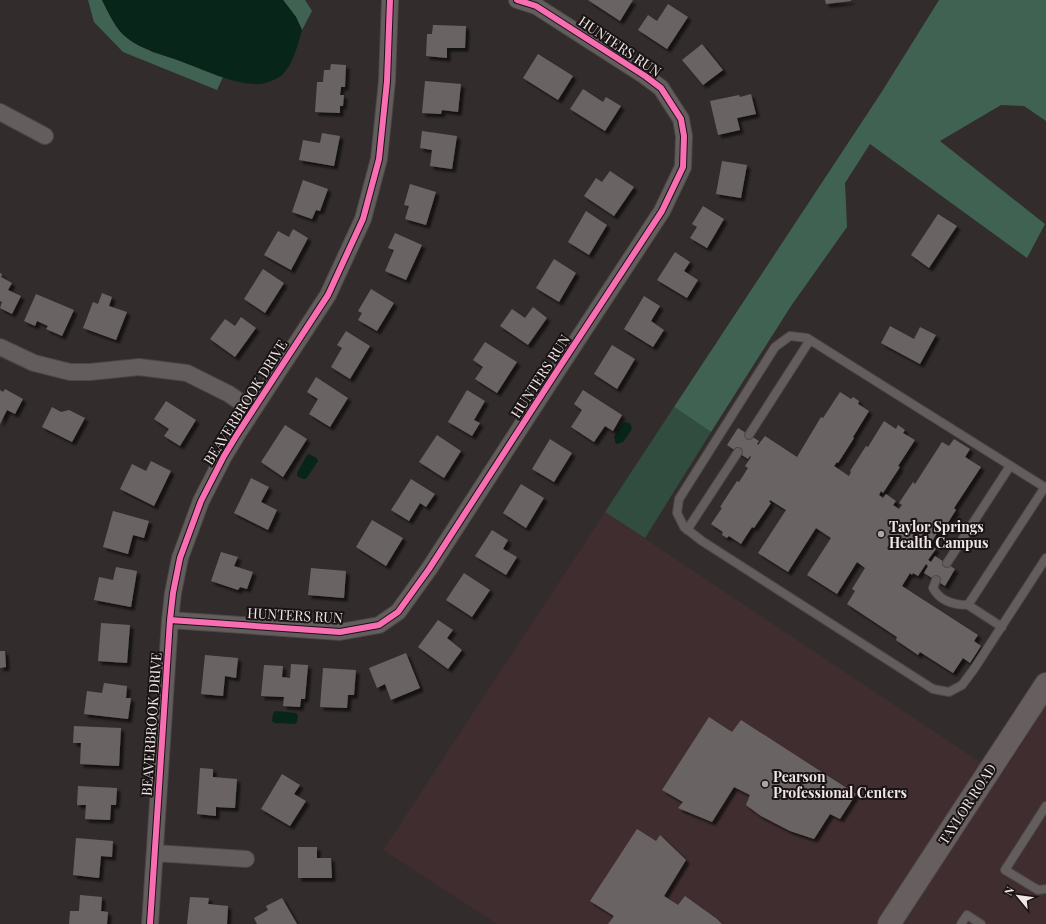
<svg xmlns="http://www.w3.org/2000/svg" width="1046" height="924" font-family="'Playfair Display',serif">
<defs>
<filter id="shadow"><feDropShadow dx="3.5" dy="3.5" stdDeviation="1" flood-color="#0009"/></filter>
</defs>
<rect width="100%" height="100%" fill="#322c2c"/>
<path fill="#402d2f" d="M605,512L1001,776L1046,706V924H497L383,850Z"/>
<path fill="#314d40" d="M674,407L711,432L645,538L605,512Z"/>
<path fill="#406252" d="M88,0H102L112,19L152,52L178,60L223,77L217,90L123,52L94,22Z
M283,0H305L312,11L302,30L296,17Z
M939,0H1046V121L1024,106L1001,105L940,141L1045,224L1027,258L870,144L845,183L847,227L791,306L711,432L674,407L881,93Z"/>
<path fill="#08251a" d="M102,0H283L296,17L302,30C298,44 292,70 278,78C274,80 266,83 261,84C233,85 205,70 180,61C162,54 142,50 127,38C116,30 108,12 102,0Z
M625,422L630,423L632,429L623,442L616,444L614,437L623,423Z
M309,454L317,458L318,461L306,479H303L297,476V473L307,455Z
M275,711L296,713L298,715L297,722L295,724L275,723L272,721L273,714Z"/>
<path fill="#6a6464" filter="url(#shadow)" d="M588,0H633L620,21Z
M825,0H851V1L826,4Z
M668,4L688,17L667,49L638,30L648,15L657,21Z
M433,25L466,26L465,48H447V58L426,56L427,34H432Z
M702,44L723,70L703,85L682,60Z
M538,54L573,76L558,100L523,78Z
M331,64L346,65L345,87H341L340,95H344L343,106H340V113L315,112L317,82H323L324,70H330Z
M425,81L461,84L458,112L442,110L441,114L422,113Z
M583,89L603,102L606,97L621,106L605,131L570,109Z
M751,94L756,114L737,118L740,130L718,135L710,101L739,95L740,97Z
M422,131L457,136L452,169L430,166L432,150L420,148Z
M322,133L340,136L334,166L299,160L303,140L320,143Z
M722,161L747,165L741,198L716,194Z
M610,171L634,187L614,216L584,196L596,178L602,182Z
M303,180L328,189L320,211L316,210L312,219L292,212Z
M410,184L436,192L426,225L405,219L409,206L404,205Z
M703,206L724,219L707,248L690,238L697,227L692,224Z
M586,211L607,225L589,255L568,242Z
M938,214L957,226L929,268L911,255Z
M293,229L308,238L291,270L264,255L278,231L289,237Z
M395,233L422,245L406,280L385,271L394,250L388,248Z
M675,252L690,262L684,271L698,280L687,298L657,280Z
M554,259L576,273L559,302L536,288Z
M263,269L284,283L265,313L244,299Z
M0,273L2,274L1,277L12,283L8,290L21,296L12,314L0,308L2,302L0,301Z
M371,289L394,303L377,331L358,320L362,313L358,311Z
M102,293L112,297L109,306L127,312L116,340L83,328L93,302L98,304Z
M36,294L74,310L62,336L46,329L48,326L37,321L35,326L24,321Z
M644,296L660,306L651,321L664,330L653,347L624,329Z
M533,307L547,318L528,345L500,326L512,309L525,318Z
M241,317L256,328L235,357L210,339L225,319L235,326Z
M890,326L914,339L920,327L936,335L920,364L881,343Z
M346,331L370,346L350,379L331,367L342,348L337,345Z
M485,342L517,362L497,393L475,379L483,367L473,360Z
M612,345L635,359L617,389L594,374Z
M316,377L348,398L330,427L309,414L318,399L307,392Z
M5,389L23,399L15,414L7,410L0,424V390L3,392Z
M467,390L485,401L474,420L480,423L472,436L448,422Z
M583,390L622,415L613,431L605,426L594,442L571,427L582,410L574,404Z
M840,392L851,399L853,397L859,401L858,404L869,411L853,437L854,438L838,463L837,462L834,466L849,476L851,472L850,471L866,446L868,447L884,421L896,429L898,425L905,430L903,433L915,440L898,466L900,467L883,493L881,491L879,495L883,498L886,494L896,501L893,505L899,509L902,505L899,503L913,482L915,484L942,442L949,446L954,439L970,449L965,457L981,467L954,508L956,510L942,532L939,530L931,543L933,544L932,546L936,549L928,560L931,562L935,556L955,569L945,586L924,573L928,566L926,564L918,576L913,573L912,575L910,573L902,586L978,635L974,641L981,646L970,663L963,658L953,673L920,652L918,655L896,640L897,637L847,604L855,591L852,589L865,568L857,562L837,594L807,575L831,538L816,528L788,572L758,553L786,510L770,500L769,502L771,503L754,528L752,527L741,544L729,536L727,538L722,535L723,532L711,524L722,508L720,507L737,481L739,482L748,468L745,466L751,457L750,456L748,459L727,445L738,428L759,441L757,444L758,445L765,436L797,457L821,417L823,418Z
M166,401L196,420L180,446L164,436L169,429L154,419Z
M52,407L61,412L69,410L85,418L72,442L42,427Z
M285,425L307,439L283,477L261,462Z
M437,435L461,451L444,478L419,462Z
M550,439L572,453L554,482L532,469Z
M151,461L171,471L154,506L120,489L132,464L146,471Z
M251,478L269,487L261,502L277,510L268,530L234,513Z
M411,479L435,494L426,507L420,503L409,521L391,510Z
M521,484L544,498L526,528L503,513Z
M113,511L149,521L144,538L133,535L128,554L103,547Z
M372,520L403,538L386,566L356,547Z
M492,530L508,540L503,549L517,557L506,575L475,556Z
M221,552L238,557L234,566L253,572L247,589L240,587L238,590L211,581Z
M116,567L137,571L131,607L94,600L99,577L113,580Z
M311,568L346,571L344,598L308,595Z
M464,573L490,590L472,617L446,600Z
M438,620L453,630L447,638L462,650L448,669L418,647Z
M101,623L130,625L127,663L98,661Z
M0,651H5L6,667L0,668Z
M406,653L420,688L391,700L385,684L377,688L369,668Z
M205,655L238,658L236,678L225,676L223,696L201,694Z
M291,664L308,665L305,699H301L300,707L283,706L284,697L261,696L264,665L283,666L282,677L290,678Z
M323,668L356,670L354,695H348L347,708L320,707Z
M104,683L127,686L126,698H131L128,719L84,714L87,691L102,693Z
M709,717L732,732L741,720L856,794L840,819L830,814L814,839L790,831L761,816L746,805L750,795L734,787L712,822L678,808L683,802L662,790Z
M74,726L121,728L119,766L80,764L81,743H73Z
M200,768L213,769V777L237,779L235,808L216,807V816L197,814Z
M282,774L300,785L294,794L306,801L290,826L261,809Z
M78,786L117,788L116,805H111L110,820L85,819L86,805H77Z
M637,829L656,841L660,835L686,860L664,896L678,905L685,896L717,919L722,924H608L614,916L590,901Z
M76,838L113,841L112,857L101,856L99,878L73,875Z
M298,847H317V858H331L332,878H298Z
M80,895L102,897L101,911L108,912L107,924H69L70,911H79Z
M190,897L209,898L208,904L228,906L227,924H187Z
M282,898L297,924H257L254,918L268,910L266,906Z"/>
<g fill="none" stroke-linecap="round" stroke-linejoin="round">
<defs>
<path id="lane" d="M749,435L810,340
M1046,488L807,338L790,336L775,347L679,499L677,513L684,527L702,541L933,689L949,692L962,685L974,669L1046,558
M687,530L738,452
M947,563L1010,466
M936,580L933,588C940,601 954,605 968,605
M1002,627L968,605L1045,487
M1046,806L1005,870L1038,890L1046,889
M961,924L967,915L981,924"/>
<path id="street" d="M0,112L45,136
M0,347L34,363L70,372H90L139,367L187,373L229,394L252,410
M170,620L340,632L379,625L398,612L429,569L557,371L662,211L683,167L684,136L681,119L661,88L645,76L536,6L517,0
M155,853L246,859
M150,924L170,620L173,593L180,558L201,501L224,456L238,433L328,295L363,219L379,159L387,81L390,0"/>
<path id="secondary" d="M889,924L1046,684"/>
</defs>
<use href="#lane" stroke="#4c4747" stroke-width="10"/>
<use href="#street" stroke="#4c4747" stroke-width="18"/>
<use href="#secondary" stroke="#4c4747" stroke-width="24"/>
<use href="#lane" stroke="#635d5d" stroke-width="8"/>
<use href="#street" stroke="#635d5d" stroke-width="16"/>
<use href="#secondary" stroke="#675f5f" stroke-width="22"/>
<defs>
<path id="cycleway" d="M170,620L340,632L379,625L398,612L429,569L557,371L662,211L683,167L684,136L681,119L661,88L645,76L536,6L517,0
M150,924L170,620L173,593L180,558L201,501L224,456L238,433L328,295L363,219L379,159L387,81L390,0"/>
</defs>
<use href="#cycleway" stroke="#191313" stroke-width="8"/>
<use href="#cycleway" stroke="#f96db3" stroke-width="6"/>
</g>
<g fill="#aea5a6" stroke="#191313" stroke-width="1.5">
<circle cx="881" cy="534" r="4"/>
<circle cx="765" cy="784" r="4"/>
</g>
<g text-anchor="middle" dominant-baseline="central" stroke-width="4" stroke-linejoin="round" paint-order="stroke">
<g font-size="14" fill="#f0e6e7" stroke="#191313">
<text transform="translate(620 46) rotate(34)">HUNTERS RUN</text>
<text transform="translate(540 376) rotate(-57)">HUNTERS RUN</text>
<text transform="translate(245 402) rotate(-58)">BEAVERBROOK DRIVE</text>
<text transform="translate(295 615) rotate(3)">HUNTERS RUN</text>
<text transform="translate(151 724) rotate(-86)">BEAVERBROOK DRIVE</text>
<text transform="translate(967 804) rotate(-57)">TAYLOR ROAD</text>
</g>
<g font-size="14" font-weight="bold" fill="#f0e6e7" stroke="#191313" text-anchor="start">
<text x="889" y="526">Taylor Springs<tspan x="889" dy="16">Health Campus</tspan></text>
<text x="773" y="776">Pearson<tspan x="773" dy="16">Professional Centers</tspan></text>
</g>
</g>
<g transform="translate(1018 896) rotate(299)" stroke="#191313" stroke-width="3" paint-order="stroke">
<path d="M0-3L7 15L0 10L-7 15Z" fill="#f0e6e7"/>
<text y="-6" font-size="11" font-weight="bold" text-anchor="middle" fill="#f0e6e7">N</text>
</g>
</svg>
